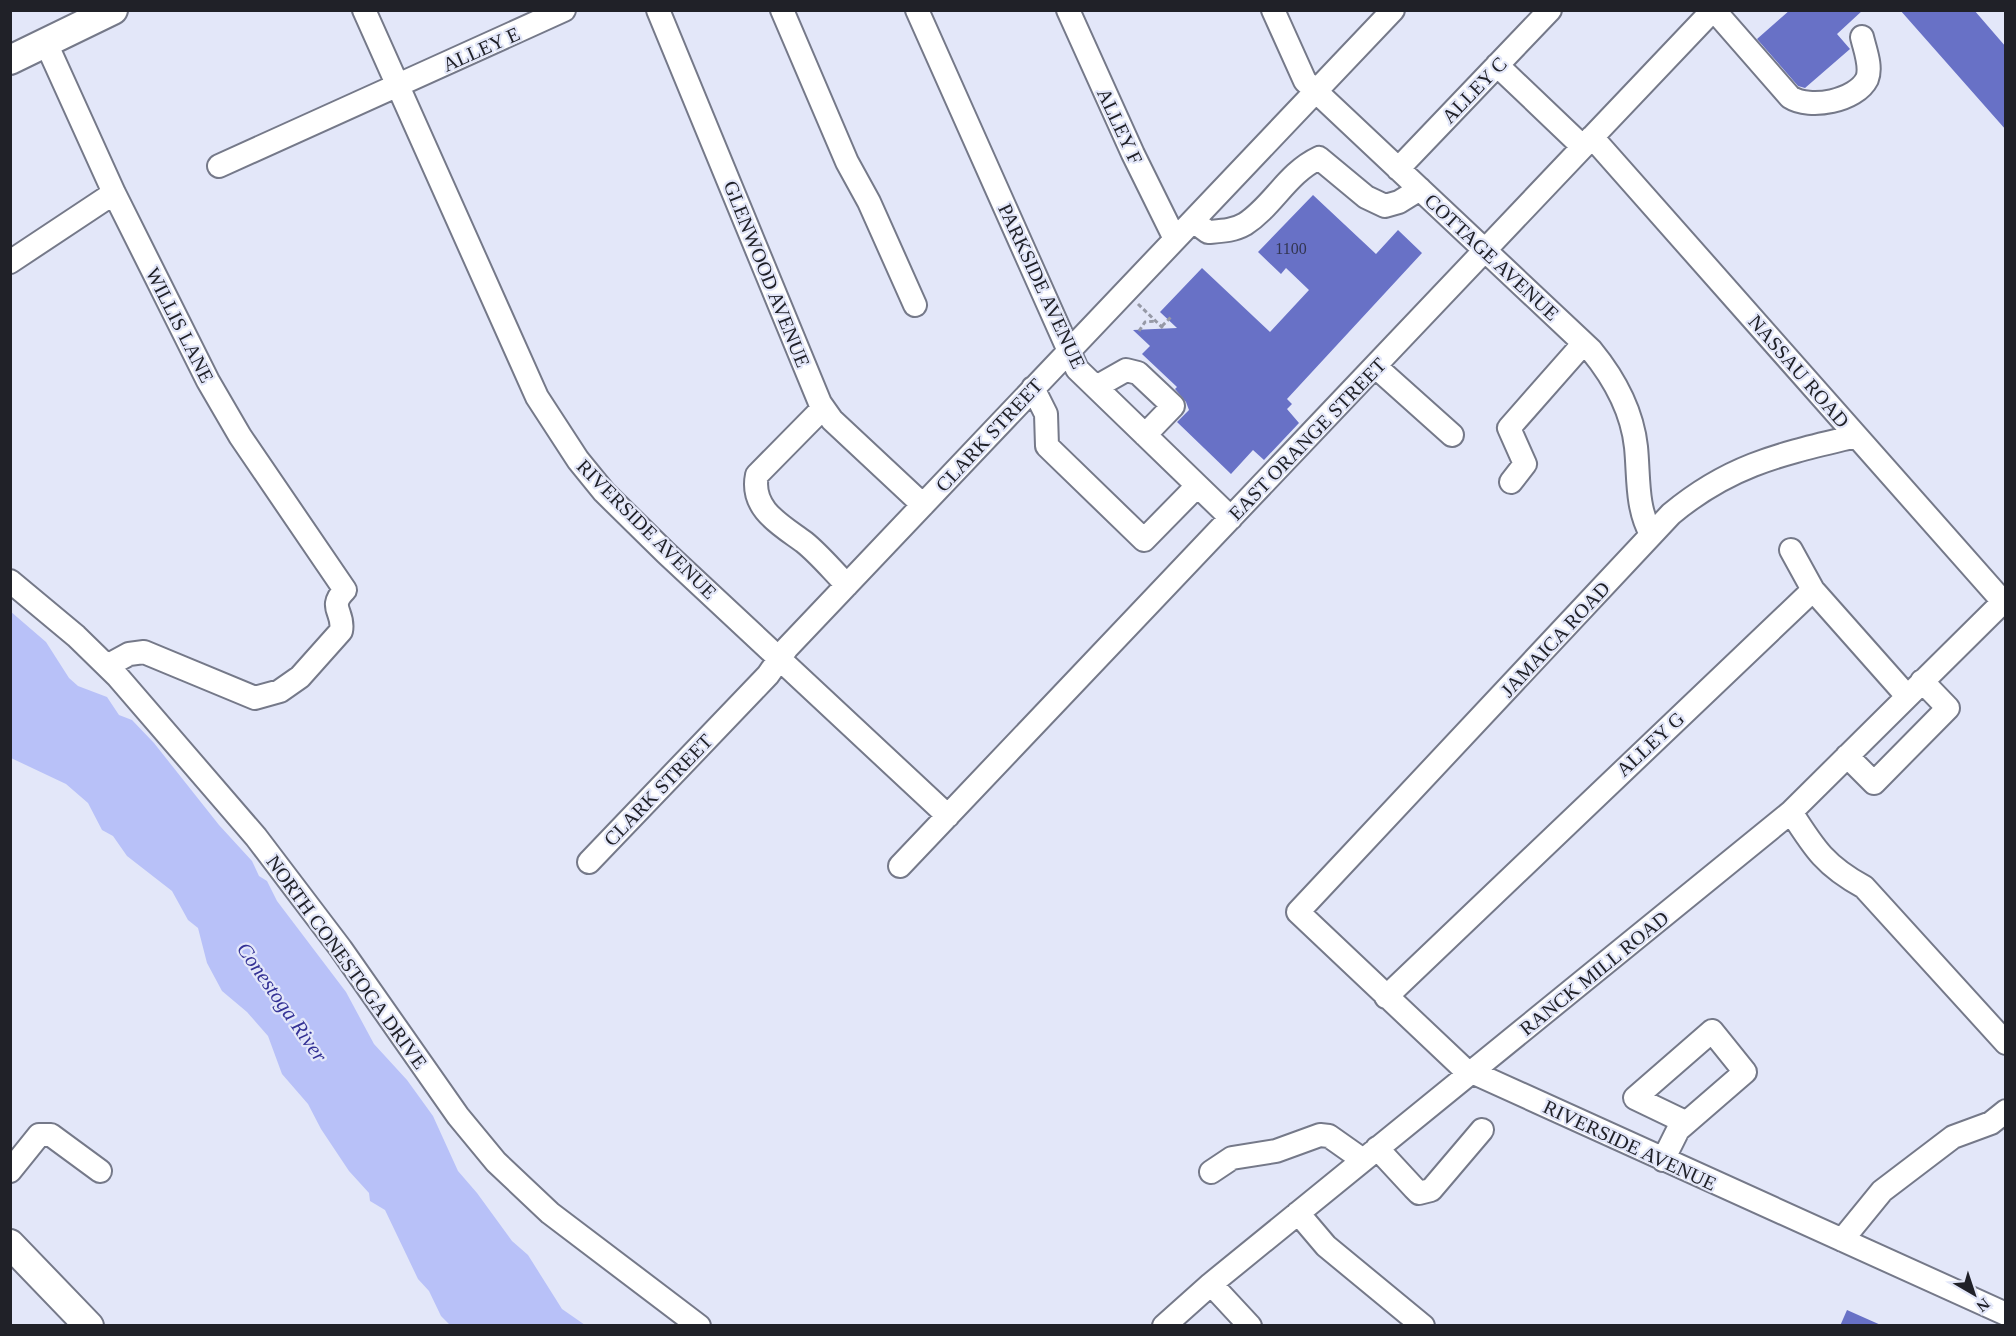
<svg xmlns="http://www.w3.org/2000/svg" width="2016" height="1336" font-family="Georgia,serif">
<rect width="100%" height="100%" fill="#e3e7f9"/>
<path fill="#b8c1f8" d="M10,611L46,642L69,678L78,686L107,697L119,715L132,720L154,743L219,825L252,861L259,876L267,881L277,901L346,992L374,1044L407,1080L433,1116L458,1171L477,1193L512,1241L528,1255L562,1309L585,1325H450L441,1316L429,1291L418,1279L385,1210L370,1201L369,1193L349,1171L321,1129L308,1104L282,1074L268,1036L247,1012L222,991L207,963L198,928L188,920L172,891L127,856L113,836L102,830L88,803L66,784L11,758Z"/>
<path fill="#6871c6" d="M1790,10H1863L1837,34L1850,49L1805,88L1798,86L1757,39Z
M1900,10H1974L2006,47V130Z
M1313,195L1376,254L1398,230L1422,253L1287,399L1292,404L1287,409L1299,423L1264,460L1253,450L1231,474L1177,422L1189,410L1186,402L1175,389L1177,387L1142,354L1150,346L1133,330L1177,328L1160,312L1202,268L1270,332L1309,290L1286,268L1281,274L1258,252Z
M1847,1310L1883,1326H1840Z"/>
<g fill="none" stroke-linecap="round" stroke-linejoin="round">
<defs>
<path id="minor" d="M364,10L537,397L578,460L604,492L666,553L948,816
M658,10L820,403L832,420L923,505
M782,10L847,162L869,202L915,305
M917,10L1077,369L1231,518
M1068,10L1133,154L1175,239
M1273,10L1305,81L1591,350C1614,378 1632,410 1636,447C1639,477 1636,507 1651,534
M1714,10L1790,97C1810,110 1856,101 1867,79C1872,67 1865,50 1862,37
M46,43L114,193L208,381L240,436L345,590C327,608 345,612 341,631L300,677L280,691L255,698L144,652L129,654L107,666
M1497,65L1583,147
M1592,137L2006,605
M219,166L564,10
M1398,169L1550,10
M1193,221L1208,232C1221,231 1233,231 1245,224C1273,206 1287,173 1319,158L1366,197L1385,206L1399,202L1420,189
M10,262L114,193
M1376,367L1452,435
M1096,387L1126,370L1138,373L1173,406L1145,435
M1033,388L1046,414L1047,446L1144,540L1197,486
M823,408L757,475C750,509 781,525 804,542C819,554 833,571 847,585
M1856,436C1782,454 1731,464 1671,514L1298,912L1463,1068L2006,1314
M1511,482L1525,464L1509,428L1583,344
M1791,550L1813,590
M10,581L76,636L118,677L256,837L341,949L458,1116L496,1162L550,1213L699,1326
M1847,756L1874,783L1948,708L1922,681
M1791,812C1814,848 1825,866 1864,887L2006,1043
M589,862L768,675L787,648L1393,10
M900,866L1713,10
M1386,997L1813,590L1907,696
M1377,1148L1414,1188L1419,1193L1431,1190L1482,1130
M1663,1160L1678,1130L1745,1072L1712,1031L1635,1098L1685,1122
M10,1171L39,1135H51L100,1171
M1211,1172L1232,1158L1276,1151L1320,1135L1329,1136L1363,1160
M1298,1213L1326,1246L1423,1326
M1842,1240L1882,1191L1953,1137L1991,1123L2006,1111
M1211,1284L1250,1326
M1164,1326L1211,1284L1791,812L2006,599"/>
<path id="major" d="M10,60L113,10
M10,1244L89,1326"/>
</defs>
<use href="#minor" stroke="#757989" stroke-width="26"/>
<use href="#major" stroke="#757989" stroke-width="32"/>
<path stroke="#9699a6" stroke-width="3" stroke-dasharray="4.5 3" stroke-linecap="butt" d="M1138,304L1165,330
M1162,326L1171,317
M1139,331L1145,322L1156,321"/>
<use href="#minor" stroke="#fff" stroke-width="22"/>
<use href="#major" stroke="#fff" stroke-width="28"/>
</g>
<g text-anchor="middle" dominant-baseline="central" stroke-width="4.5" stroke-linejoin="round" paint-order="stroke">
<g font-size="16" fill="#323550">
<text x="1291" y="248">1100</text>
</g>
<g font-size="20" fill="#202128" stroke="#e3e7f9">
<text transform="translate(481 49) rotate(-24)">ALLEY E</text>
<text transform="translate(1474 90) rotate(-46)">ALLEY C</text>
<text transform="translate(1120 126) rotate(65)">ALLEY F</text>
<text transform="translate(1492 257) rotate(43)">COTTAGE AVENUE</text>
<text transform="translate(767 274) rotate(68)">GLENWOOD AVENUE</text>
<text transform="translate(1042 286) rotate(65)">PARKSIDE AVENUE</text>
<text transform="translate(180 325) rotate(63)">WILLIS LANE</text>
<text transform="translate(1799 371) rotate(49)">NASSAU ROAD</text>
<text transform="translate(989 435) rotate(-47)">CLARK STREET</text>
<text transform="translate(1307 439) rotate(-46)">EAST ORANGE STREET</text>
<text transform="translate(647 529) rotate(45)">RIVERSIDE AVENUE</text>
<text transform="translate(1555 639) rotate(-47)">JAMAICA ROAD</text>
<text transform="translate(1650 744) rotate(-43)">ALLEY G</text>
<text transform="translate(658 790) rotate(-46)">CLARK STREET</text>
<text transform="translate(347 962) rotate(54)">NORTH CONESTOGA DRIVE</text>
<text transform="translate(1594 973) rotate(-39)">RANCK MILL ROAD</text>
<text transform="translate(1630 1145) rotate(25)">RIVERSIDE AVENUE</text>
</g>
<g font-size="21" font-style="italic" fill="#333195" stroke="#e3e7f9">
<text transform="translate(282 1002) rotate(55)">Conestoga River</text>
</g>
</g>
<rect width="2016" height="1336" fill="none" stroke="#202128" stroke-width="24"/>
<g transform="translate(1974 1294) rotate(141)" stroke="#e3e7f9" stroke-width="4.5" paint-order="stroke">
<path d="M0-4.5L10 22L0 15L-10 22Z" fill="#202128"/>
<text y="-9" font-size="16" font-weight="bold" text-anchor="middle" fill="#202128">N</text>
</g>
</svg>
